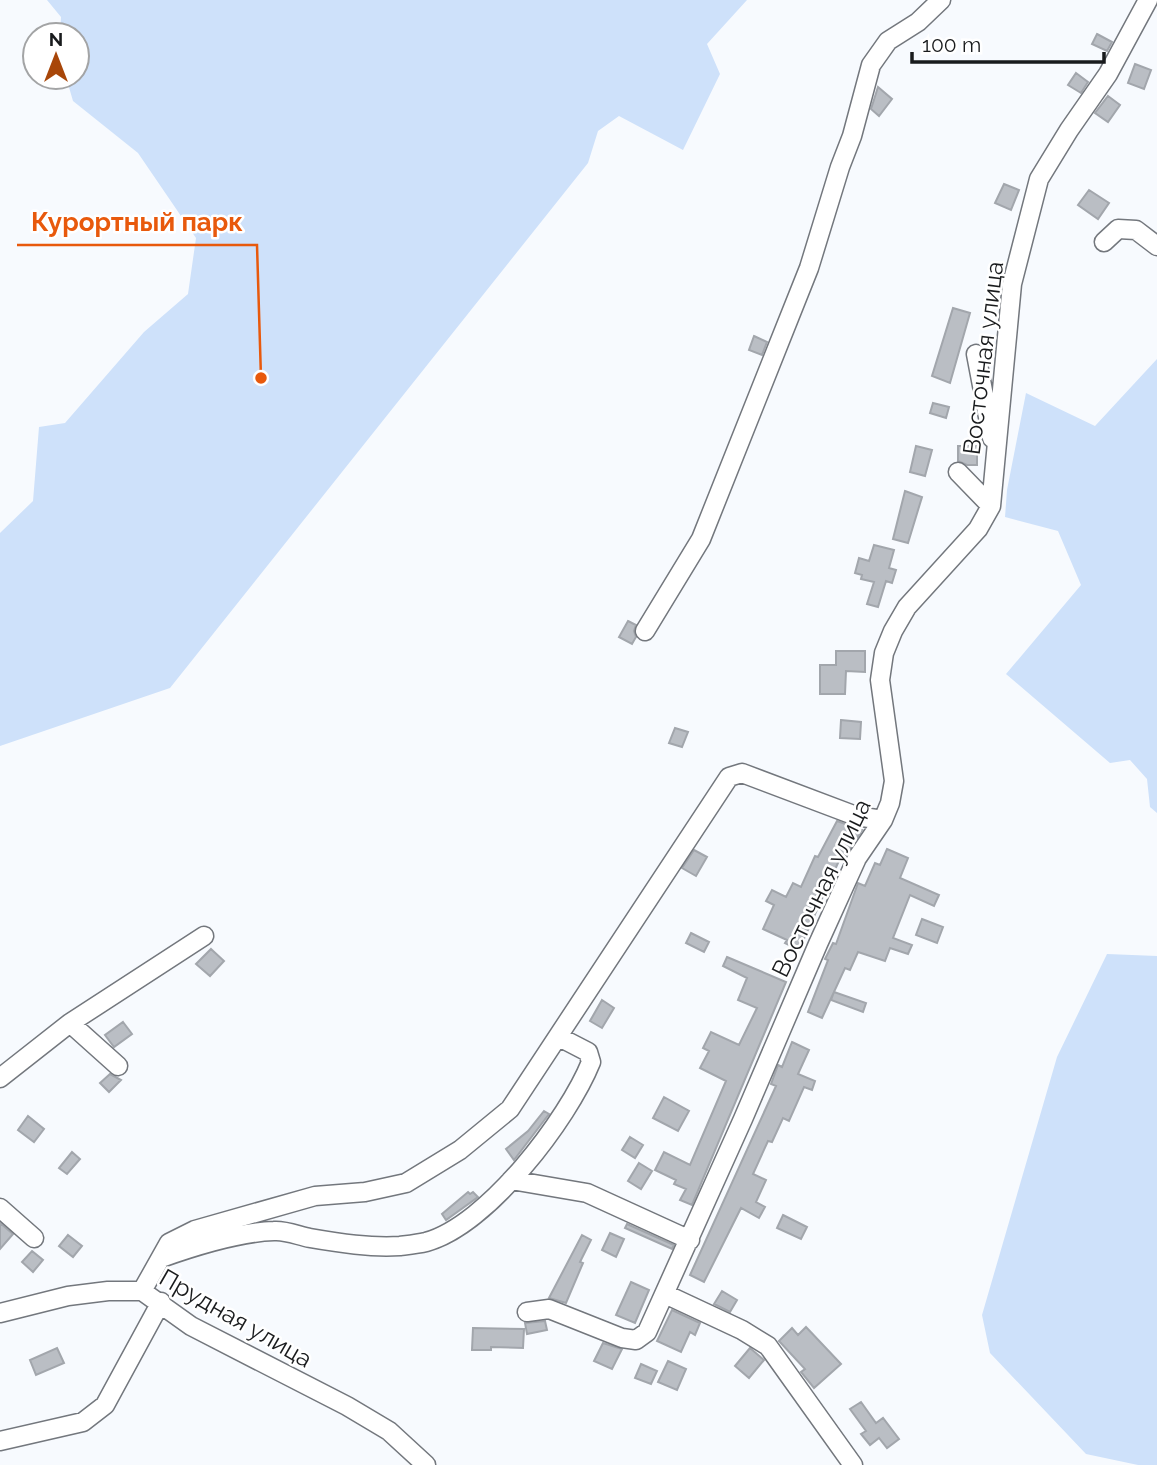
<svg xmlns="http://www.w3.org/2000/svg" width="1157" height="1465" font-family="Raleway,sans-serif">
<rect width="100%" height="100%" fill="#f7fafe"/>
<path fill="#cee1fa" d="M47,0H747L707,44L720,74L683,150L619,116L598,131L588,163L170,688L0,746V533L33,501L39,427L65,423L144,332L188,294L196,238L138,153L73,101L66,77H77V35H60L61,17Z
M1157,359V813L1150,807L1147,779L1130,760L1110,763L1006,674L1081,585L1058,531L1005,517L1007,490L1026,393L1095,426Z
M1107,954L1157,956V1465H1138L1086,1454L990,1353L982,1315L1057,1057Z"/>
<path fill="#babec4" stroke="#a2a6ac" stroke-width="2" d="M1097,34L1112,42L1107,51L1092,44Z
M1135,64L1151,70L1144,89L1128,83Z
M1076,73L1088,82L1081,93L1068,85Z
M878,87L892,99L879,116L871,109Z
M1108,96L1120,105L1108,122L1095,113Z
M1004,184L1019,190L1011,210L995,203Z
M1089,190L1109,203L1098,219L1078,205Z
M953,308L970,313L950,383L932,376Z
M754,336L767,342L762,355L749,350Z
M933,403L949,407L946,418L930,413Z
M916,446L932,450L925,476L910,472Z
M958,446H977V465H967L958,461Z
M905,491L922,497L908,543L893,539Z
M874,545L894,550L889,568L896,570L892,583L886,581L878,607L867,604L874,582L861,579L862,575L855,573L859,558L869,561Z
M628,621L636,625L634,631L636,637L632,644L619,637Z
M836,651H865V672L846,671L845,694H820V665H836Z
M841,720L861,722L860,739L840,738Z
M675,728L688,732L682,747L669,743Z
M837,821L862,830L846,855L842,854L799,950L785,943L787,940L763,929L774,905L766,901L772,890L786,897L793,883L801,887L815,856L818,857Z
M887,849L908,858L900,878L939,895L934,906L910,895L893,938L912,945L908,954L890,948L885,961L858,952L850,970L845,968L822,1018L808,1012L828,960L825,959L833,943L836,944L858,883L865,886L875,863L880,865Z
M694,850L707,857L696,876L682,868Z
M922,919L943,927L937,943L916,935Z
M691,933L709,942L704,952L686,943Z
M211,949L224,961L210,976L196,964Z
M727,957L786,982L692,1205L680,1200L686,1189L674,1184L676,1180L655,1170L664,1152L690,1165L726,1081L700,1068L709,1051L703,1048L711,1032L739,1045L757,1008L738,1000L747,978L723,966Z
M834,992L866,1003L863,1012L831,1000Z
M602,1000L614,1008L602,1028L590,1021Z
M123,1022L132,1034L114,1047L105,1035Z
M792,1042L809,1050L798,1074L815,1081L812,1090L804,1087L789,1121L783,1118L772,1142L768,1141L753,1174L766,1180L756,1202L765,1207L759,1218L741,1208L704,1282L690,1275L776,1086L771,1084L778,1065L782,1067Z
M110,1074L121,1080L109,1092L100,1083Z
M664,1097L689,1111L678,1131L653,1118Z
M544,1111L549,1114L514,1160L506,1149L528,1131Z
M28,1116L44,1129L34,1142L18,1130Z
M630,1137L643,1145L635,1158L622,1150Z
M72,1152L80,1159L67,1174L59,1168Z
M639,1163L652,1171L641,1189L628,1181Z
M468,1192L470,1194L473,1192L478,1197L446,1220L442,1214Z
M783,1215L807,1227L801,1239L777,1228Z
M0,1223L13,1234L0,1249Z
M627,1224L674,1245L672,1249L625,1228Z
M610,1233L624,1239L616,1257L602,1250Z
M68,1235L82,1246L73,1257L59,1246Z
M582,1235L591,1240L580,1262L583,1263L566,1303L549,1298Z
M32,1251L43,1260L33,1272L22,1262Z
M631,1282L649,1290L635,1323L616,1315Z
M722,1291L737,1300L730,1312L714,1304Z
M672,1310L700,1323L695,1335L690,1332L681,1352L657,1341Z
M545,1321L547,1330L527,1334L525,1323Z
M806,1327L841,1364L814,1388L801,1372L805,1369L779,1341L792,1328L798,1335Z
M473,1328L524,1329L523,1348L491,1347V1350H472Z
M603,1343L622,1349L612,1369L594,1361Z
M57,1348L64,1363L36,1375L30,1360Z
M750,1348L764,1360L749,1378L735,1366Z
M668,1361L686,1369L677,1390L658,1382Z
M641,1364L657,1371L651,1384L635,1378Z
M861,1402L876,1423L883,1418L899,1439L887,1448L879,1438L870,1445L861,1434L866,1431L850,1409Z"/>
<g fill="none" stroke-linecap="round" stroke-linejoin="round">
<defs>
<path id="minor" d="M1104,242L1118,229L1136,230L1157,246
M976,354L992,438
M958,472L991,506
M645,631L701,539L809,268L840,167L852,136L871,65L888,41L918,22L941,0
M70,1023L118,1066
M0,1078L70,1023L204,936
M511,1180L587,1193L690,1240
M0,1208L34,1238
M161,1258C192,1247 241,1232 274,1231C286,1230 299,1236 310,1238C339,1243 371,1248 400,1246C408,1245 418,1244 426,1242C488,1225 568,1119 591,1062L588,1052L559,1037
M142,1291L169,1243L195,1230L315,1196L365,1192L406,1183L460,1150L510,1109L729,777L742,773L856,816L883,820
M665,1294L742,1330L768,1346L853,1465
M527,1312L549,1309L622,1338L636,1340L647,1332L743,1119L818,944L857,858L883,820L890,803L894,781L880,680L884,653L893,631L907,607L978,529L991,506L1012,284L1039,179L1069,130L1108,74L1148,0
M0,1313L68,1296L108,1291H142L191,1326L347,1406L389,1431L426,1465
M0,1441L83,1422L105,1405L161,1302"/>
</defs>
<use href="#minor" stroke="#73777d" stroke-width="21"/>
<use href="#minor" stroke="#fff" stroke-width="18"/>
</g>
<g text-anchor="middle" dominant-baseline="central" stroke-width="5" stroke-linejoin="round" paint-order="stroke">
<g font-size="24" fill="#191b1d" stroke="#fff">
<text transform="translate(983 358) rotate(-83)">Восточная улица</text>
<text transform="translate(821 888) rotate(-64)">Восточная улица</text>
<text transform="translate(236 1318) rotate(30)">Прудная улица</text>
</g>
</g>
<path fill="none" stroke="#e8590c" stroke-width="2.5" d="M261 378L257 245H17"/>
<circle fill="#e8590c" stroke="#fff" stroke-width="2.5" cx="261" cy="378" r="7"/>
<g font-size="26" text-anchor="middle" font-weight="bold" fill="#e8590c" stroke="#fff" stroke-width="5" stroke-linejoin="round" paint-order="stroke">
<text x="137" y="231">Курортный парк</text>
</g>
<g transform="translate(56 56)"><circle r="33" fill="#ffffff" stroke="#a3a4a5" stroke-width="2"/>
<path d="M0-5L12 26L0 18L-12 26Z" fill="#a84609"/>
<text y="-10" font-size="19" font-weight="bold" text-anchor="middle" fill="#191b1d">N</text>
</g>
<path d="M912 52v10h192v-10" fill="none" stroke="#191b1d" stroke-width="3.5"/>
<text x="922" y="52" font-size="21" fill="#191b1d" stroke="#ffffff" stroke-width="5" paint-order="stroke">100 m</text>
</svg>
